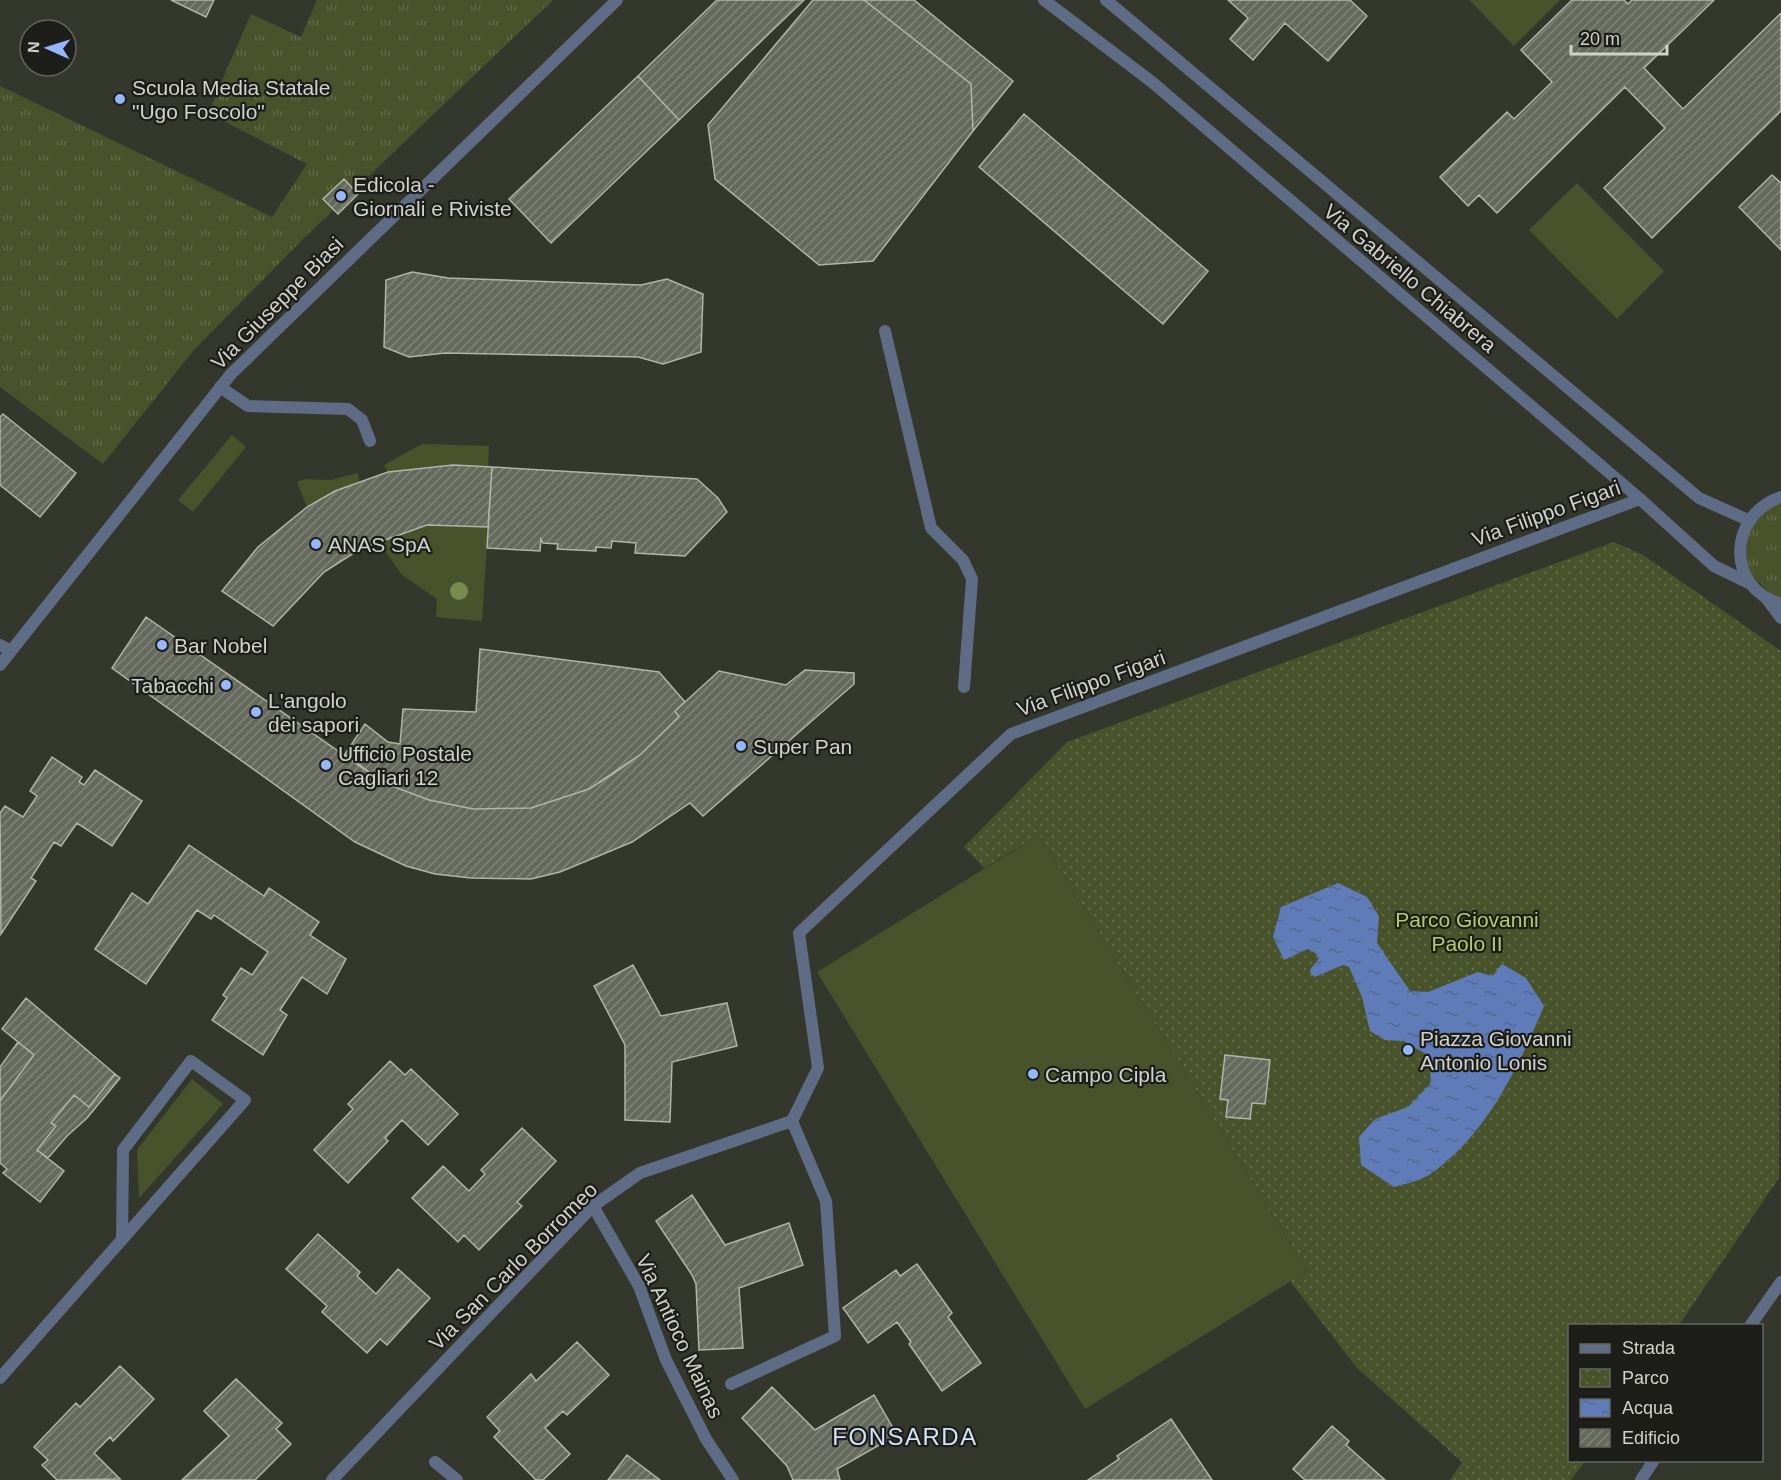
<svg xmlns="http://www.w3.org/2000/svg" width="1781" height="1480" font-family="Helvetica,sans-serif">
<defs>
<pattern id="grass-tufts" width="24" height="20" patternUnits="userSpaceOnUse" patternTransform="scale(1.5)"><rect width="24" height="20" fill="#48532b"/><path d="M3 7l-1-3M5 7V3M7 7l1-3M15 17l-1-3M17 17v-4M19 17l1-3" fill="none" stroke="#616b48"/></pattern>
<pattern id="park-dots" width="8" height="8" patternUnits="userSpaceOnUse" patternTransform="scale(1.5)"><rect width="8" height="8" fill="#48532b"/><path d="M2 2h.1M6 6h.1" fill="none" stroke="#616b48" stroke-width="1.8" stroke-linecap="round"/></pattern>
<pattern id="water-ripples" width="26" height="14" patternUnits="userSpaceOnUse" patternTransform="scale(1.5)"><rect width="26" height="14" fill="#5f7cb9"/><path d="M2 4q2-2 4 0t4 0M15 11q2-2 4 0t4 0" fill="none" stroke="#53678e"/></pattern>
<pattern id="building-hatch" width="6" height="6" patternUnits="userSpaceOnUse" patternTransform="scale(1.5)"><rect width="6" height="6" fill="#666a5d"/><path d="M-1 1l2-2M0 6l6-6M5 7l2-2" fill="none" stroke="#82857a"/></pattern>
</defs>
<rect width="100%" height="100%" fill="#34382c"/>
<path fill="url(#grass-tufts)" d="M317,0H553L301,241L193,351L103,464L0,387V86L272,217L307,164L208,113L251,14L301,37Z
M1781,497V604L1742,566L1748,520Z"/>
<path fill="url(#park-dots)" d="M1614,542L1643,555L1781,651L1779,1178L1679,1325L1570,1326V1460L1585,1461L1571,1480H1450L1462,1462L1357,1368L1290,1281L1307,1271L1039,835L984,868L964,847L1067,742Z"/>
<path fill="#48532b" d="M1469,0H1560L1514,46Z
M1577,183L1664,271L1617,319L1529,230Z
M232,435L246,447L193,512L178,500Z
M422,444L489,446L488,467L453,465L388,472L384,465Z
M358,473L359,481L307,507L297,482L304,479L331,480Z
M427,525L488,527L482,621L436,617L437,599L402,575L378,541Z
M1039,835L1307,1271L1085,1409L817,972Z
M192,1079L223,1104L139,1198L137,1150Z"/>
<path fill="url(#water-ripples)" d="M1338,883L1367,897L1379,916L1377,943L1410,991L1428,992L1478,972L1492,976L1502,964L1526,978L1544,1006C1518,1068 1486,1136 1429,1175C1419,1181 1405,1184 1394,1187L1361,1165L1359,1137L1375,1119L1408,1107L1431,1083L1429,1056L1404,1041L1385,1040L1370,1031L1362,997L1349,967L1343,965L1315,977L1311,974L1310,970L1319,958L1314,952L1308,949L1284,960L1273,937L1281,907Z"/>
<path fill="url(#building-hatch)" stroke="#b0b5a7" stroke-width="1.5" d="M171,0H214L206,17Z
M717,0H804L679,120L638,76Z
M813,0H864L971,84L973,131L873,261L819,265L715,179L708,125Z
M864,0H914L1013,81L973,131L971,84Z
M1228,0H1350L1367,16L1328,61L1285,23L1253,60L1230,39L1248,18Z
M1572,0H1624L1628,4L1632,0H1714L1644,68L1683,109L1781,13V111L1652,238L1604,188L1665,128L1625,87L1497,213L1479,195L1468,206L1440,177L1507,112L1514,119L1552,82L1521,50Z
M638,76L679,120L551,243L509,199Z
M1024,114L1208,271L1163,324L979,167Z
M1772,175L1781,183V250L1739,207Z
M344,179L358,194L338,214L323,199Z
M412,272L448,278L641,285L667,279L703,294L701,352L663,364L638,357L445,353L409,357L384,347L386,280Z
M3,414L76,473L40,517L0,485V417Z
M453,465L492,467L488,527L427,525L360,549L324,572L273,626L222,591L258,547L307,507L335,491L388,472Z
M492,467L697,479L718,498L727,512L685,556L635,553L636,543L612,541L611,548L596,547V551L557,549L558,544L543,543L541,539L540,551L487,548Z
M146,617L384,783L429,800L473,809L531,808L589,789L641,754L679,717L675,711L719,671L786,685L805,670L854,673V684L703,816L690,803L632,842L560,872L531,879L471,878L435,874L406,866L355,842L112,668Z
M480,649L659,672L685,702L675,711L679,717L641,754L613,774L589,789L531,808L473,809L429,800L384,783L345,754L365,724L388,742L400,744L403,709L476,712Z
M52,757L82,777L79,782L84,785L95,770L142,801L112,846L77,823L61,846L54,842L31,878L36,881L1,934L0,813L5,806L23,817L37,796L30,791Z
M189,845L264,896L269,888L319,922L310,935L346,959L327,994L302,977L280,1010L287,1015L263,1055L212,1020L227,998L223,995L241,968L252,975L268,952L214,915L211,919L197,910L146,984L95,949L132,893L148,904Z
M633,965L661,1016L727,1003L737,1046L672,1062L670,1122L625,1120V1045L594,986Z
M26,998L115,1074L89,1107L74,1095L51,1123L56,1126L37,1150L64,1171L40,1202L3,1173L7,1169L0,1163V1101L34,1055L2,1029Z
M18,1042L34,1055L0,1101V1067Z
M1225,1055L1270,1060L1265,1104L1252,1103L1250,1119L1226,1117L1228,1100L1220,1099Z
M390,1061L405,1075L411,1069L458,1114L428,1145L402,1120L385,1138L388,1141L348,1183L314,1150L353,1109L348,1104Z
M115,1074L120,1078L87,1118L67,1136L48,1158L37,1150L56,1126L51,1123L74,1095L89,1107Z
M522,1128L556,1161L517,1202L522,1206L479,1250L464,1235L458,1242L412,1198L443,1166L469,1191L485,1174L481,1170Z
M692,1195L725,1245L789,1223L803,1265L739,1288L743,1348L699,1350L696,1284L692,1275L656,1221Z
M318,1234L360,1272L357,1276L376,1294L398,1269L430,1298L387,1345L380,1339L367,1353L322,1312L327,1306L286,1269Z
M917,1264L952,1313L948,1317L981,1363L942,1391L909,1344L911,1342L897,1322L868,1343L843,1308L896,1270L900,1276Z
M577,1342L609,1375L567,1415L563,1411L545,1428L570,1454L543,1480H536L494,1437L500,1431L487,1417L531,1374L536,1381Z
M120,1366L154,1399L113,1441L110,1437L94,1453L120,1479L57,1480L42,1465L48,1460L34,1447L76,1403L80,1407Z
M236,1379L282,1423L276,1429L291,1444L255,1480H182L229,1436L204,1411Z
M772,1387L815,1430L874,1395L897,1435L837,1469L840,1480H793L787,1466L742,1418Z
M1171,1419L1212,1480H1088L1119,1459L1117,1456Z
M1332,1426L1349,1441L1346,1445L1385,1480H1305L1293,1469Z
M627,1455L660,1480H608Z"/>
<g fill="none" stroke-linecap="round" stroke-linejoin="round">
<path stroke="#5f6c86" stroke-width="12" d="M885,331L931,528L963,560L972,579L964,687
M220,387L248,406L348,409L362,420L370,441"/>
<path stroke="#5f6c86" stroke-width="12" d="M435,1462L457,1480"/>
<path stroke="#5f6c86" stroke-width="12" d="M0,645L11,651
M0,665L231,374L617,0
M792,1121L818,1068L799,933L1011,734L1640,499
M593,1206L639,1286L666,1360L706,1439L733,1480
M0,1378L245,1100L191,1061L123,1150L122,1240
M731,1384L835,1336L826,1201L792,1121
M332,1480L593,1206L640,1173L792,1121"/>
<path stroke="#5f6c86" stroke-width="12" d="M1044,0L1152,82L1640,499L1714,566L1751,584
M1106,0L1699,498L1748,520
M1781,497C1728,515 1725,587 1781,604
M1766,598L1781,618
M1750,1326L1781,1282
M1641,1480L1654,1460"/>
</g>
<circle fill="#7a8a4e" cx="459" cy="591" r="9"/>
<g fill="#95b7fd" stroke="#1d1e19" stroke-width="2">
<circle cx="120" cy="99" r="6"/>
<circle cx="341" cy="196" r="6"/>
<circle cx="316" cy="544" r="6"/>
<circle cx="162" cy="645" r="6"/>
<circle cx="226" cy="685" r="6"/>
<circle cx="256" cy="712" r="6"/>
<circle cx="741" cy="746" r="6"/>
<circle cx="326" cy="765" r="6"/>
<circle cx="1408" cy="1050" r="6"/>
<circle cx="1033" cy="1074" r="6"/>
</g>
<g text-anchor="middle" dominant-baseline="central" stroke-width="4.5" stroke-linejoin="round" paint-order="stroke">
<g font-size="21" fill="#d0d2cb" stroke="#1d1e19" text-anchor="start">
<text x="132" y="87">Scuola Media Statale<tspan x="132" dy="24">"Ugo Foscolo"</tspan></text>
<text x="353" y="184">Edicola -<tspan x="353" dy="24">Giornali e Riviste</tspan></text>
<text x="328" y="544">ANAS SpA</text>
<text x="174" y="645">Bar Nobel</text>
<text x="214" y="685" text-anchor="end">Tabacchi</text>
<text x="268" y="700">L'angolo<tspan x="268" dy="24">dei sapori</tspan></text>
<text x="753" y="746">Super Pan</text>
<text x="338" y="753">Ufficio Postale<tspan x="338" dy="24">Cagliari 12</tspan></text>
<text x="1420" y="1038">Piazza Giovanni<tspan x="1420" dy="24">Antonio Lonis</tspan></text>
<text x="1045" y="1074">Campo Cipla</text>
</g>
<g font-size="21" fill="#d0d2cb" stroke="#1d1e19">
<text transform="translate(1410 278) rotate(40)">Via Gabriello Chiabrera</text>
<text transform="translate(277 303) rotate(-45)">Via Giuseppe Biasi</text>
<text transform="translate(1546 513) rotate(-20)">Via Filippo Figari</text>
<text transform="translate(1091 683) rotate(-20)">Via Filippo Figari</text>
<text transform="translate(513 1266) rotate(-45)">Via San Carlo Borromeo</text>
<text transform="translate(680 1336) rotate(65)">Via Antioco Mainas</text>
</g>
<g font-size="21" fill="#b3cd6a" stroke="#1d1e19">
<text x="1467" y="919">Parco Giovanni<tspan x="1467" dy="24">Paolo II</tspan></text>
</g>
<g font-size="24" letter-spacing="1.5" fill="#d3e1fc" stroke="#1d1e19">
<text x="905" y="1436">FONSARDA</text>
</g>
</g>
<rect x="1568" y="1324" width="195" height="138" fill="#1d1e19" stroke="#656660" stroke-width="1.5"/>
<rect x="1580" y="1344" width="30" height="9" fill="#5f6c86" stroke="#656660" stroke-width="1.5"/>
<text x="1622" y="1354" font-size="18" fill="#d0d2cb">Strada</text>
<rect x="1580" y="1369" width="30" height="18" fill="url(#park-dots)" stroke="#656660" stroke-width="1.5"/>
<text x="1622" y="1384" font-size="18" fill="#d0d2cb">Parco</text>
<rect x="1580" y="1399" width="30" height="18" fill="url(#water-ripples)" stroke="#656660" stroke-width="1.5"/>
<text x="1622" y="1414" font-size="18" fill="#d0d2cb">Acqua</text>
<rect x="1580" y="1429" width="30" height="18" fill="url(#building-hatch)" stroke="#656660" stroke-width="1.5"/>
<text x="1622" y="1444" font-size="18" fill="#d0d2cb">Edificio</text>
<g transform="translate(48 48) rotate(273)"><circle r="28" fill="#1d1e19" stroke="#656660" stroke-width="1.5"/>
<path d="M0-4.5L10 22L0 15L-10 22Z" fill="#95b7fd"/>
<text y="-9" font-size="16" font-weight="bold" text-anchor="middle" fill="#d0d2cb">N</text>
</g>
<path d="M1571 45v9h96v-9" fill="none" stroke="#d0d2cb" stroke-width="3"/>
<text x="1580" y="45" font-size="18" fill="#d0d2cb" stroke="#1d1e19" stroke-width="4.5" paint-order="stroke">20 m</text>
</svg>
